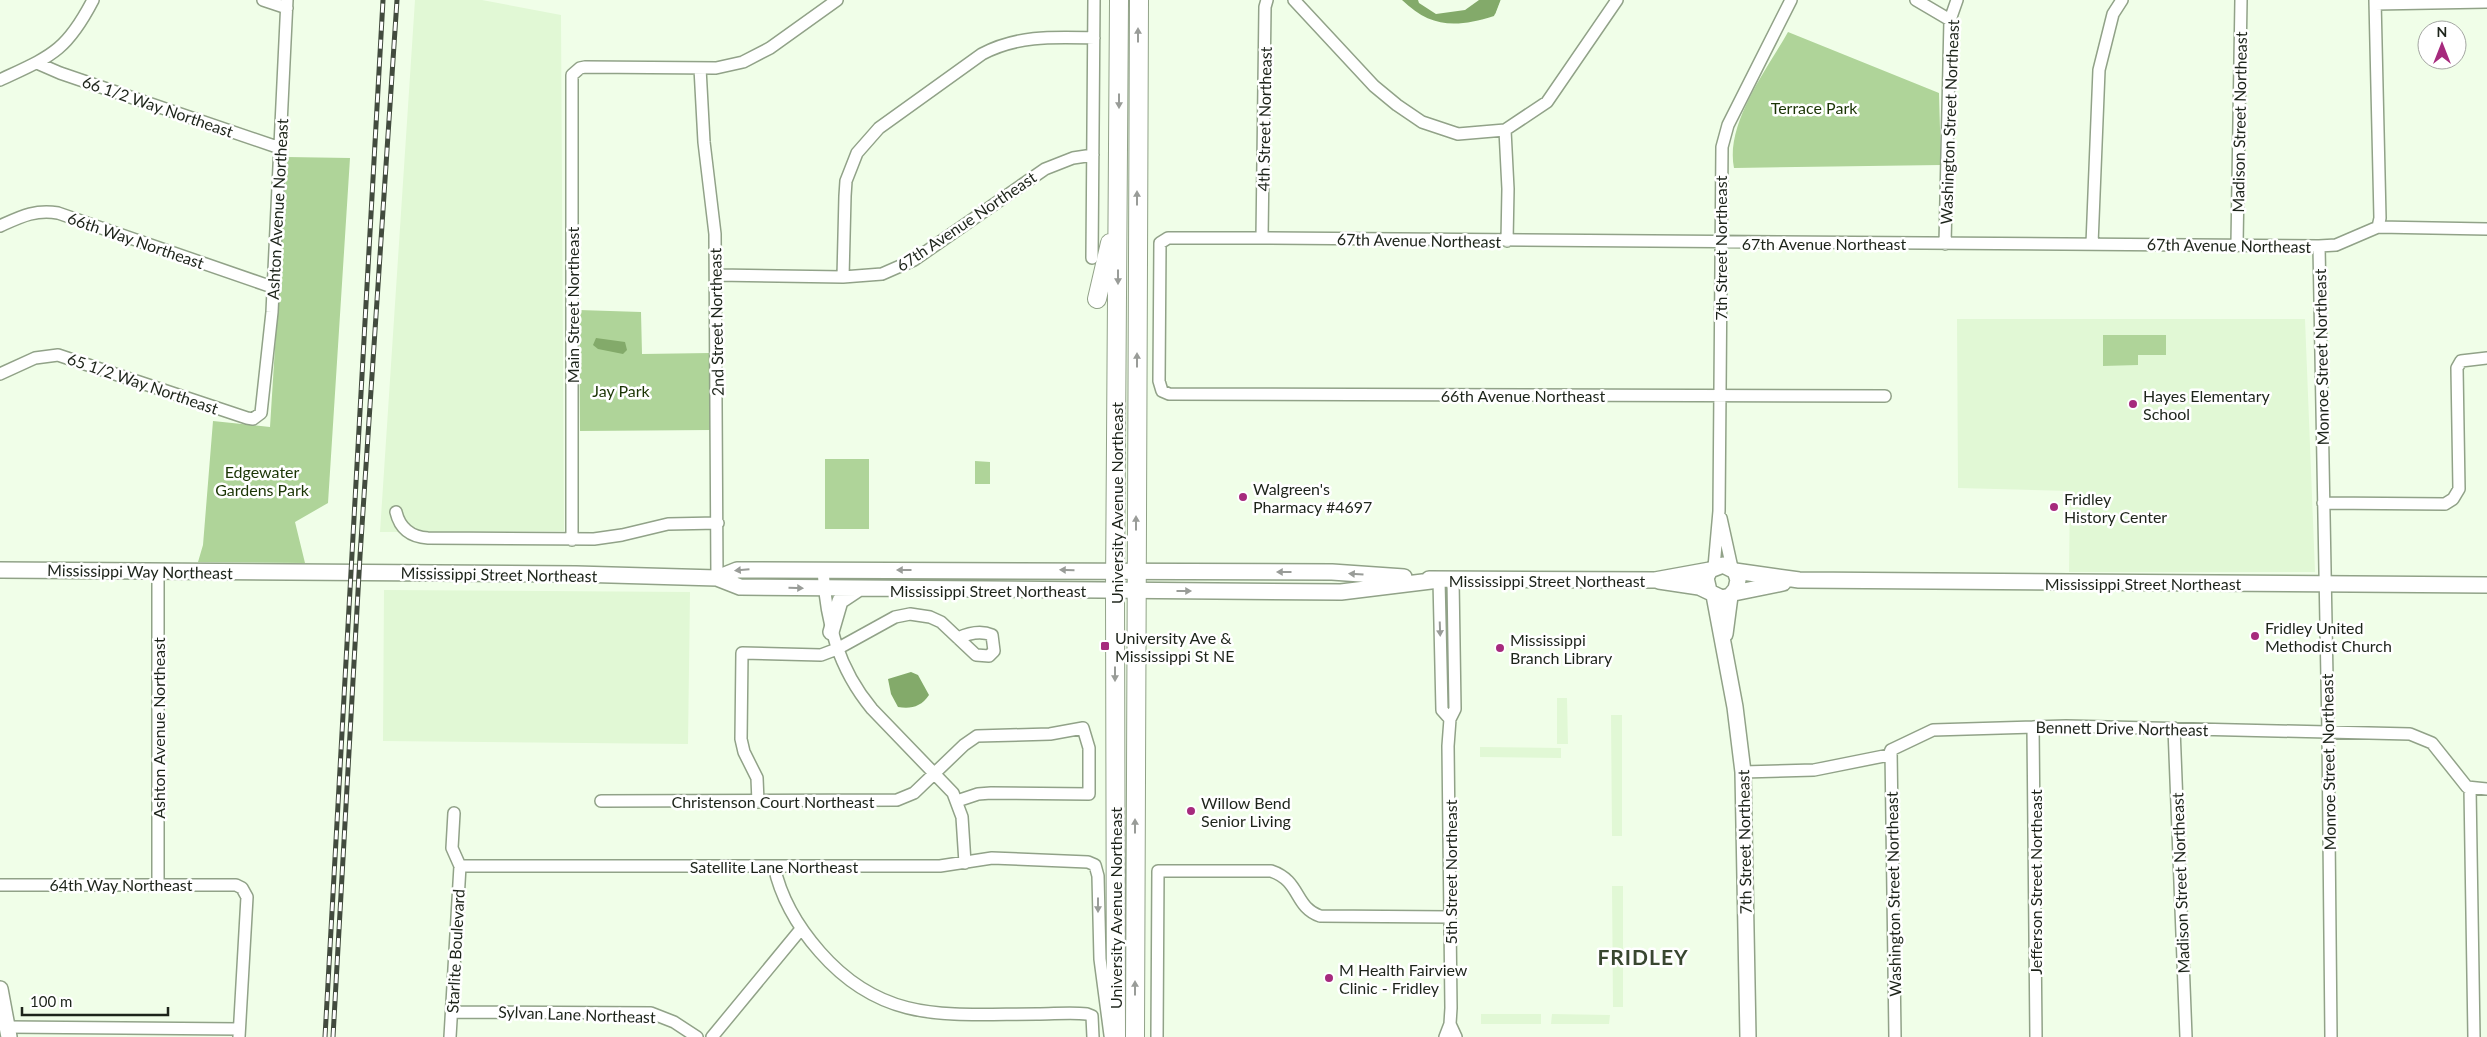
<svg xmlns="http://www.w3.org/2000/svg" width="2487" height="1037" font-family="Lato,sans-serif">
<rect width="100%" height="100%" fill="#f0fee8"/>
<path fill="#e1f8d5" d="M415,0H482L561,15L564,531L380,532Z
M1957,319H2305L2315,572H2069L2070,491L1958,488Z
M384,590L690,592L688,744L383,741Z
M1557,698H1567L1568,744H1557Z
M1611,715H1622V836H1612Z
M1480,747L1561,748V758L1480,757Z
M1612,886H1623V1007H1613Z
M1481,1014H1541V1024H1481Z
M1552,1014L1610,1015L1609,1024H1551Z"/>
<path fill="#afd499" d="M1788,32L1939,93L1941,165L1734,168C1725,124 1767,69 1788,32Z
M287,157L350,158L328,503L295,522L305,563L198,562L203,545L213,421L270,427Z
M579,310L641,312L642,354L710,353L711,430L580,431Z
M2103,335H2166V355H2138V365L2103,366Z
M825,459H869V529H825Z
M975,461L990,462V484H975Z"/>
<path fill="#83aa6a" d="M1402,0H1418L1419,3L1436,14L1465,10L1479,0H1500L1494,16C1456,28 1431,28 1402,0Z
M596,338L625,342L627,350L623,354L598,349L593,345Z
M911,672L918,675L929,695C921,707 911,709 898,707L891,694L888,679Z"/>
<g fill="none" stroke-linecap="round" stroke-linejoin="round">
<path stroke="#83aa6a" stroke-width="3" d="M1494,13L1499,0"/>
<defs>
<path id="street" d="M263,0L287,8
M1294,0L1374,86L1397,105L1422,122L1458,134L1505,130L1547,102L1617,0
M1916,0L1950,20
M2375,0L2380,218L2378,227
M2375,4L2487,2
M37,63L60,73L280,148
M700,68L704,142L715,234L717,578
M0,80C51,56 66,52 93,0
M1505,130L1508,189L1507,241
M0,226C20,217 35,209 58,213L272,287
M1262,238L1265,7L1267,0
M1945,244L1950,20L1957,0
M2092,244L2099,70L2113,14L2122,0
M2237,244L2241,0
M2319,246L2328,732L2331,1037
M1092,258L1094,0
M716,275L843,277L882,274L914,260L1045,169L1073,158L1093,155
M843,277L845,196L846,181L857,153L879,128L982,54C1018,35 1054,37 1094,38
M0,374L35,358L58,355L247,418L253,419L261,413L272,312L287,0
M1885,396L1169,394L1162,391L1159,381L1160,243L1168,238H1262L2319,246L2336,245L2378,227L2487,229
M2323,503L2445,504L2453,499L2459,489L2457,368L2461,361L2487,358
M396,512C400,529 411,537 428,538L594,539L622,535L668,524L718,523
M1721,518L1732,568
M572,540V75L580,68L585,67L716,68L743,62L770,48L837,0
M1714,567L1719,511L1722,147L1728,125L1791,0
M823,570C826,622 838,668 872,709L953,793L962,817L965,863
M1439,580L1442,710L1450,719
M2033,727L2036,1037
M2174,728L2186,1037
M1891,750L1895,1037
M1743,772L1814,770L1889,755L1891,750L1933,730L2066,726L2410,734L2432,743L2467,787L2487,789
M2470,788L2474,1037
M601,801L897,800L914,793L964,745L977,736L1050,734L1083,728L1089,748V794L991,793L978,794L957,801
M758,802L757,778L744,752L741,739L742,653L821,655L837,649L895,617L910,614L930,617L941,622L976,655L989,656L994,651L992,635C980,630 969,633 958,638
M454,813L452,848L460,866
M460,866H940L992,858L1088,862L1095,865L1098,876L1100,959L1110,1035
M774,866C781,899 798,927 820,952C884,1025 949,1014 1037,1014C1054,1014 1071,1012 1087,1014L1092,1016L1093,1037
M0,885H236L242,888L247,897L239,1037
M158,885V572
M452,1012L651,1013L674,1022L697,1037
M1450,1024L1456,1037
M8,1027L239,1029
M450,1037L460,866
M712,1037L801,929
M1157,1037L1158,871H1271C1301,881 1294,907 1320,916L1450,917
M1445,1037L1450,1024L1451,1008L1448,746L1450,719L1455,709L1453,580"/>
<path id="secondary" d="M0,570L576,574L717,578L740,587L1341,592L1439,580
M1735,571L1799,580L2487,585
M717,578L737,570L1332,572L1404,577
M1429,579L1655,580L1710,570
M1659,581L1699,587L1722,598L1730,596L1736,589L1738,580L1735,571L1723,565L1710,570L1706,578L1709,591
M1734,593L1783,583
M1714,595L1735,707L1743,772L1748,1037
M831,632L840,601L858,589
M1725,634L1730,596
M0,989L9,1037"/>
<path id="primary" d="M1097,299L1110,243
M1116,1037L1115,590L1119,0
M1135,1037L1139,0"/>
</defs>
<use href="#street" stroke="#91a288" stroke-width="14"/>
<use href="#secondary" stroke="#91a288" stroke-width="18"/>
<use href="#primary" stroke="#91a288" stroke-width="20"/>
<use href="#street" stroke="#fff" stroke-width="11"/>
<use href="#secondary" stroke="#fff" stroke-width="15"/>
<use href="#primary" stroke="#fff" stroke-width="18"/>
<defs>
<path id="rail" d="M325,1037L383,0
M333,1037L360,556L397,0"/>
</defs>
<use href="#rail" stroke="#424b3e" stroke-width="5"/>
<use href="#rail" stroke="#fff" stroke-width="3" stroke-dasharray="9" stroke-linecap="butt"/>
</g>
<defs><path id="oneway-solid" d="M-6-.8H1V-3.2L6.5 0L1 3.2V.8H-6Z" transform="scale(1.25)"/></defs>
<g fill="#999c98">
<use href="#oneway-solid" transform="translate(1138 35) rotate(-90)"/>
<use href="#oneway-solid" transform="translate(1119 101) rotate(90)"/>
<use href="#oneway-solid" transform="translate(1137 198) rotate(-90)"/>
<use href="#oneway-solid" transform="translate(1118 277) rotate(90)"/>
<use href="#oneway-solid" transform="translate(1137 360) rotate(-90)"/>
<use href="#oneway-solid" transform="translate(1136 523) rotate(-90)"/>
<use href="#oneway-solid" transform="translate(742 570) rotate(175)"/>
<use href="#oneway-solid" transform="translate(904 570) rotate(180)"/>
<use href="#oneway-solid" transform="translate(1067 570) rotate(-179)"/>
<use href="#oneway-solid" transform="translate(1284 572) rotate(-180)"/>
<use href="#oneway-solid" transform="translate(1356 574) rotate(-176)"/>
<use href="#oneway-solid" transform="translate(796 588) rotate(1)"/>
<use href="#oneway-solid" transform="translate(1184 591)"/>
<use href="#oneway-solid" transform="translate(1440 629) rotate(88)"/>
<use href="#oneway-solid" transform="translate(1115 674) rotate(90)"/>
<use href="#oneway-solid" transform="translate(1135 826) rotate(-90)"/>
<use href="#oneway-solid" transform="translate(1098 905) rotate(90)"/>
<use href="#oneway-solid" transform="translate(1135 988) rotate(-90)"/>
</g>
<g fill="#a62a7d" stroke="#fff" stroke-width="2">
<circle cx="2133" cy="404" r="5"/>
<circle cx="1243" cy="497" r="5"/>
<circle cx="2054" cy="507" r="5"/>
<circle cx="2255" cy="636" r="5"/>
<rect x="1100" y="641" width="10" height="10" rx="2.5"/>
<circle cx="1500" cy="648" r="5"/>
<circle cx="1191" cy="811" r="5"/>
<circle cx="1329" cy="978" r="5"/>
</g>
<g text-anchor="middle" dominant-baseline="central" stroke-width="5" stroke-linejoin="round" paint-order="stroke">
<g font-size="16" fill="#1d241a" stroke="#fff">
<text transform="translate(158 106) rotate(19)">66 1/2 Way Northeast</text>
<text transform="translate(1264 119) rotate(-89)">4th Street Northeast</text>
<text transform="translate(1949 122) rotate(-88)">Washington Street Northeast</text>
<text transform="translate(2239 122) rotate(-89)">Madison Street Northeast</text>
<text transform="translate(277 209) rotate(-87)">Ashton Avenue Northeast</text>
<text transform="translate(966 221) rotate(-34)">67th Avenue Northeast</text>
<text transform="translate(136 240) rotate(19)">66th Way Northeast</text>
<text transform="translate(1419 240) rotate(1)">67th Avenue Northeast</text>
<text x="1824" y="243">67th Avenue Northeast</text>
<text transform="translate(2229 245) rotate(1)">67th Avenue Northeast</text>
<text transform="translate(1720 248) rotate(-90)">7th Street Northeast</text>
<text transform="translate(572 305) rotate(-90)">Main Street Northeast</text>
<text transform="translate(716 322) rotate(-91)">2nd Street Northeast</text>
<text transform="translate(2321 357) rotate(-91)">Monroe Street Northeast</text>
<text transform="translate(143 383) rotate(19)">65 1/2 Way Northeast</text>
<text x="1523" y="395">66th Avenue Northeast</text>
<text transform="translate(1116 503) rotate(-90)">University Avenue Northeast</text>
<text transform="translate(140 571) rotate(1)">Mississippi Way Northeast</text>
<text transform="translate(499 574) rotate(1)">Mississippi Street Northeast</text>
<text x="1547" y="580">Mississippi Street Northeast</text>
<text x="2143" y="583">Mississippi Street Northeast</text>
<text x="988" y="590">Mississippi Street Northeast</text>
<text transform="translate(158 728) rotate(-90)">Ashton Avenue Northeast</text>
<text transform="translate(2122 728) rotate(1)">Bennett Drive Northeast</text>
<text transform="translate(2328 762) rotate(-91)">Monroe Street Northeast</text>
<text x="773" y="801">Christenson Court Northeast</text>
<text transform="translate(1744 842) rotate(-91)">7th Street Northeast</text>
<text x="774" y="866">Satellite Lane Northeast</text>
<text transform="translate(1450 872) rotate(-90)">5th Street Northeast</text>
<text transform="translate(2035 882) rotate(-90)">Jefferson Street Northeast</text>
<text transform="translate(2180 883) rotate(-92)">Madison Street Northeast</text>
<text x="121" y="884">64th Way Northeast</text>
<text transform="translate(1893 894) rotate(-91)">Washington Street Northeast</text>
<text transform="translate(1115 908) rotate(-90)">University Avenue Northeast</text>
<text transform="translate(455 951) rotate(-87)">Starlite Boulevard</text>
<text transform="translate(577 1014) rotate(2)">Sylvan Lane Northeast</text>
</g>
<g font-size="16" fill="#1b3505" stroke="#fff">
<text x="1814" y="107">Terrace Park</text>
<text x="621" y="390">Jay Park</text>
<text x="262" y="471">Edgewater<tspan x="262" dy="18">Gardens Park</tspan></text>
</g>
<g font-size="16" fill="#1d241a" stroke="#fff" text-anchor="start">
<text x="2143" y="395">Hayes Elementary<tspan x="2143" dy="18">School</tspan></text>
<text x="1253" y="488">Walgreen's<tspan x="1253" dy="18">Pharmacy #4697</tspan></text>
<text x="2064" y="498">Fridley<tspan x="2064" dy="18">History Center</tspan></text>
<text x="2265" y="627">Fridley United<tspan x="2265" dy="18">Methodist Church</tspan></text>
<text x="1115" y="637">University Ave &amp;<tspan x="1115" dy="18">Mississippi St NE</tspan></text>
<text x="1510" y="639">Mississippi<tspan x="1510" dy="18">Branch Library</tspan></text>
<text x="1201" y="802">Willow Bend<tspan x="1201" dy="18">Senior Living</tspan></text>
<text x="1339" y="969">M Health Fairview<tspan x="1339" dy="18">Clinic - Fridley</tspan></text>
</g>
<g font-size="21" font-weight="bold" letter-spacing="1" fill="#394730" stroke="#fff">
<text x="1643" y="956">FRIDLEY</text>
</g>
</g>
<g transform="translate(2442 45)"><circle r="24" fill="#ffffff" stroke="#a5a7a3"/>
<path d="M0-4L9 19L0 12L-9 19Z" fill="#a62a7d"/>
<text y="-8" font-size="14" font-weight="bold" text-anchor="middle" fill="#1d241a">N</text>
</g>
<path d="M22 1007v8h146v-8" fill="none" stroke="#1d241a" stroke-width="2.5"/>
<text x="30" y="1007" font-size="15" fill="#1d241a" stroke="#ffffff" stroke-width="4" paint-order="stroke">100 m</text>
</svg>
